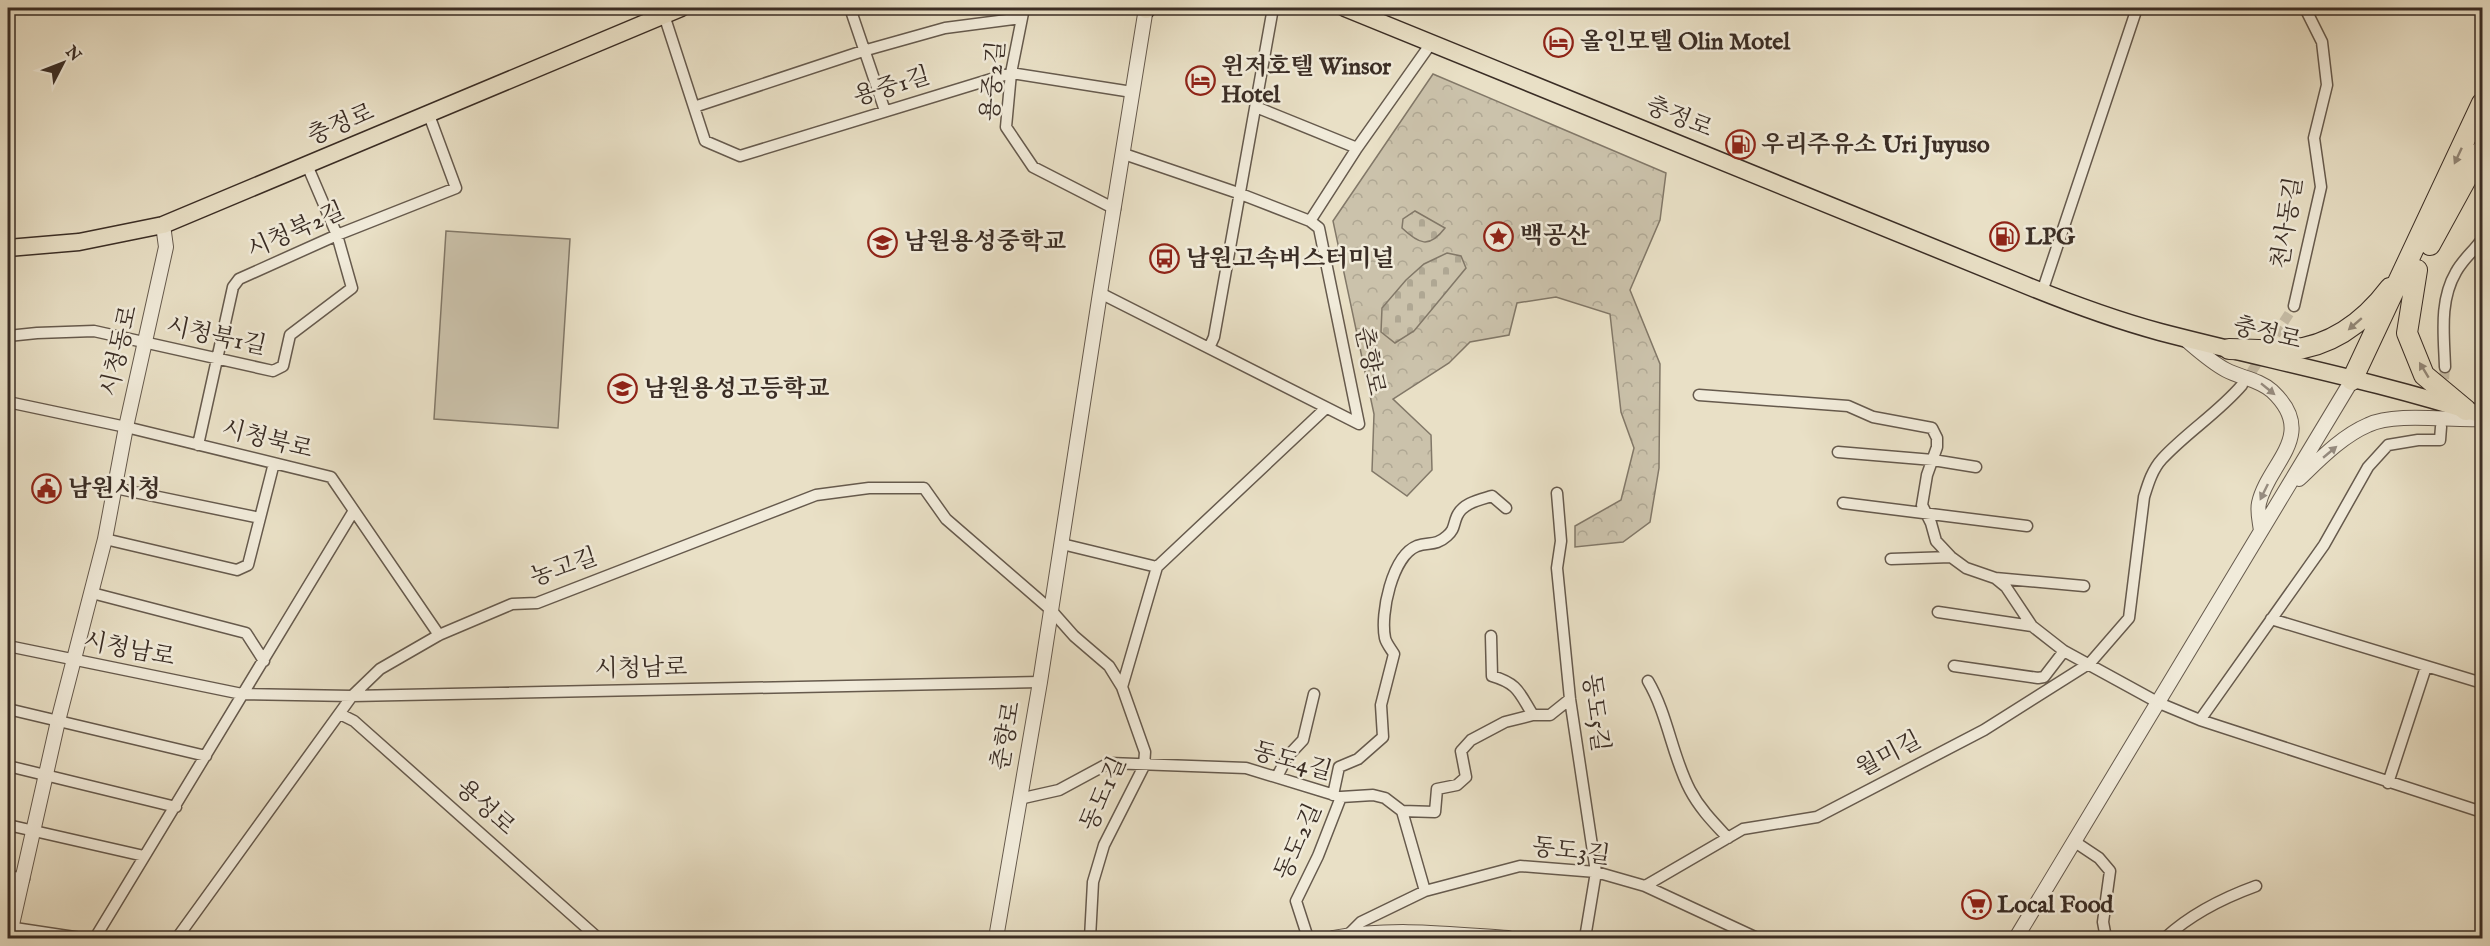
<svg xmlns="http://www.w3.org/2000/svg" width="2490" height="946" font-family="'IM FELL English','Noto Serif KR',serif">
<defs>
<pattern id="forest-crowns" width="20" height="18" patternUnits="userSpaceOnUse" patternTransform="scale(1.5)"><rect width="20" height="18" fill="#cbc2ab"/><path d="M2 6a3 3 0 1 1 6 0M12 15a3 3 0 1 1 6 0" fill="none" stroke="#afa793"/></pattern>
<pattern id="cemetery-stones" width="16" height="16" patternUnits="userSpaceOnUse" patternTransform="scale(1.5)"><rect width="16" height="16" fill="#cbc2ab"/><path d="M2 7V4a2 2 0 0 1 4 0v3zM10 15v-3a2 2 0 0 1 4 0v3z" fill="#afa793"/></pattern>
</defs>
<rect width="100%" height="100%" fill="#e9e0c6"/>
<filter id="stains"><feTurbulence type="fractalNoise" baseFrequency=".00333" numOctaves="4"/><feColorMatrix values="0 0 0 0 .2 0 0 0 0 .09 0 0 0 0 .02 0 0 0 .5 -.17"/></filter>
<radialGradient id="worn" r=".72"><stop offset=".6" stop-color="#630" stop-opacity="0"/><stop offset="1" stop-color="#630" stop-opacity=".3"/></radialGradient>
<path fill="url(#forest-crowns)" stroke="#827868" stroke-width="1.5" d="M1433,74L1666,173L1660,220L1630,290L1660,364L1659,468L1650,522L1623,542L1575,547V526L1621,500L1634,448L1621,412L1610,314L1556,297L1517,303L1509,335L1470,342L1449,363L1393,399L1431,435L1432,470L1407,496L1372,471L1374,414L1333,221Z"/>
<path fill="url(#cemetery-stones)" stroke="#827868" stroke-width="1.5" d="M1415,211L1445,228C1429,249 1419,244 1402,228L1403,219Z
M1447,253L1461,256L1466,268L1414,331L1395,343L1381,332L1382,308L1406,280L1424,264Z"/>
<path fill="#cbc2ab" stroke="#827868" stroke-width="1.5" d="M446,231L570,239L558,428L434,419Z"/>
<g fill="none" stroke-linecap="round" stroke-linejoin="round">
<path stroke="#c6bca6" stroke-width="10" stroke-dasharray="10 5" stroke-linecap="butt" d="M2243,385L2294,306
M2443,394L2445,367"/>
<defs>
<path id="minor" d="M850,8L885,111
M1024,8L1011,73L1006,127L1033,167L1115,209
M664,15L705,141L740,156L1011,73L1132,92
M694,107L863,51L945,28L1022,18
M1256,107L1357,148
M1310,221L1357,148L1432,42
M2042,292L2137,8
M1100,293L1359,424L1319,228L1310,221L1238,193L1124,154
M2294,306L2321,187L2314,138L2327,85L2322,42L2305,8
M8,336L37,333L94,331L273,371L283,366L290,335L352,288L337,235L307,165
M1209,348L1214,337L1273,8
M2445,367C2444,335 2439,301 2456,272C2463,259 2474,251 2482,239
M1699,395L1848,406L1873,417L1932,428L1937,438V447L1927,475L1922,505L1931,523L1936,541L1951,557L1966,568L1995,578L2006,587L2032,626L2064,651L2159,703L2200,720L2482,812
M8,402L126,427L331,477L439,635
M198,445L233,287L239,279L337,235L456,188L429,115
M1838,452L1933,460L1976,467
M115,488L260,518
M1557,493L1561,541L1557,568L1570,699L1596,872L1585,938
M1843,503L2027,526
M105,539L237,570L248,565L274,463
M1062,544L1157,567
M1891,559L1951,557
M1157,567L1326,408
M1995,578L2084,586
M92,593L246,633L264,661
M1938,612L2032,626
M2271,619L2482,683
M1491,636L1492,676C1519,684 1519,693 1533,715
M8,646L242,694L352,696L1040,682
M1954,666L2038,678L2044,677L2064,651
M1648,681C1668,715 1672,756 1690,790C1700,809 1714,823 1728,838
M8,709L206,756
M340,714L354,721L598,938
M2200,720L2324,545L2368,467L2388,445L2418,440H2440L2441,427
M8,766L176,807
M1277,777L1287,757L1303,740L1314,694
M2388,783L2426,667
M1333,795L1339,767L1358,759L1383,737L1381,705L1394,654C1391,649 1386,643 1385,638C1380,614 1392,556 1417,546C1429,542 1436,546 1447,536C1455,529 1453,525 1457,516C1463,503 1479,500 1492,496L1506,508
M1019,799L1059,790L1109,763L1246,768L1341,797L1373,795L1385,798L1402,811L1425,891
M1402,811L1435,812L1437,789L1457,785L1466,777L1461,751L1471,740L1505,722L1533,715H1550L1570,699
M8,825L144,856
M2075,842L2099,858L2110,871L2103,922L2106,938
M8,876L24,879
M1645,886L1743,829L1817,817L1984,730L2090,663L2129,618L2144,497C2148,484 2152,470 2162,459C2187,432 2218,413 2242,385
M8,927L81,938
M1347,936L1361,922L1425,891L1520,866L1596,872L1645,886L1757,938
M95,938L353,512
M177,938L352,696L380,669L439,635L512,604L537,603L816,495L869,488H924L946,519L1051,610L1074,636L1109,666L1122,687
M1090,938L1093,882L1104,845L1144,766L1145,752L1122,687L1157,567
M1308,938L1296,901L1318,856L1341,797
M2165,938C2191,914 2223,898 2256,886"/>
<path id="tertiary" d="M2185,339C2198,350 2211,362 2226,370C2241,378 2258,379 2272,391C2319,435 2268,463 2259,503C2257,512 2260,522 2261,531
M2299,479C2319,460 2342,436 2368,425C2396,412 2450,421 2482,419
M9,938L58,721L105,539L126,427L166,247L163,225
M996,938L1040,682L1100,293L1146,8
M1333,938C1391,927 1450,934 1508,938
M2016,938L2352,380"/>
<path id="primary" d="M1345,8L2018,282C2064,301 2112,319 2160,332C2267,360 2377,381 2482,415
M1146,10L1148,8
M8,248L79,242L163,225L681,8"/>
<path id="motorway" d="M2430,245L2482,150
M2417,270L2407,333L2424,375L2466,410
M2229,349C2249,349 2270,352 2290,350C2332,346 2365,321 2390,288
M2352,380L2482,103"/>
</defs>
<use href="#minor" stroke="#665a4d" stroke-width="13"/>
<use href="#tertiary" stroke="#665a4d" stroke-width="16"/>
<use href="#primary" stroke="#3a2d25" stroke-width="19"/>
<use href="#motorway" stroke="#3a2d25" stroke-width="22"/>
<use href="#minor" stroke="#f1ebda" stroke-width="10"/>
<use href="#tertiary" stroke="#f1ebda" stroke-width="14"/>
<use href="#primary" stroke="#e9e0c6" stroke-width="16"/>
<use href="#motorway" stroke="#e9e0c6" stroke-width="20"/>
</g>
<defs><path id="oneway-solid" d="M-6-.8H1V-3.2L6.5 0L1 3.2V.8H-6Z" transform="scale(1.5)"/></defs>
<g fill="#928676">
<use href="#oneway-solid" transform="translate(2458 156) rotate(115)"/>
<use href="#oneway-solid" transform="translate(2355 324) rotate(139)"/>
<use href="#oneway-solid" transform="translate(2424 370) rotate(-121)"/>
</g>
<g fill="#968c80">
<use href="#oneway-solid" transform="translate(2268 389) rotate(39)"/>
<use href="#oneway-solid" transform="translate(2330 452) rotate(-40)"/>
<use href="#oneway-solid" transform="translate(2264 492) rotate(116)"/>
</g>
<defs>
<symbol id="hotel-ring" viewBox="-11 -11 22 22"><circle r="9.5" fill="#f1ebda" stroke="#8f2418" stroke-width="1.5"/><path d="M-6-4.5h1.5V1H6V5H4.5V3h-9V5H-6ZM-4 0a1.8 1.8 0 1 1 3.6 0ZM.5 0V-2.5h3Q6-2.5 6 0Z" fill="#8f2418"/></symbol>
<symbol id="fuel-ring" viewBox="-11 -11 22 22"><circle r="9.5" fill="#f1ebda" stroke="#8f2418" stroke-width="1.5"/><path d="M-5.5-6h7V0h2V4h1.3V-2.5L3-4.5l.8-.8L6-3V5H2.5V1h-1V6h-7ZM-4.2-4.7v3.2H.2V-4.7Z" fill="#8f2418"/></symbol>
<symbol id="sight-ring" viewBox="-11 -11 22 22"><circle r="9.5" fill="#f1ebda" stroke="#8f2418" stroke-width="1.5"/><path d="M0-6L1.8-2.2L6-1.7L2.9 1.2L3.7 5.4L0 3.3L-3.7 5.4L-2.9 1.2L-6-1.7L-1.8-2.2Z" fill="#8f2418"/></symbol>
<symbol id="school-ring" viewBox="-11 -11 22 22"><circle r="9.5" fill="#f1ebda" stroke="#8f2418" stroke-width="1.5"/><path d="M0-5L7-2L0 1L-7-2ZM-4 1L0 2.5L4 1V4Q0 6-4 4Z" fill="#8f2418"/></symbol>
<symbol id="bus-ring" viewBox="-11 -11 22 22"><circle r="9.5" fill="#f1ebda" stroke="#8f2418" stroke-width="1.5"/><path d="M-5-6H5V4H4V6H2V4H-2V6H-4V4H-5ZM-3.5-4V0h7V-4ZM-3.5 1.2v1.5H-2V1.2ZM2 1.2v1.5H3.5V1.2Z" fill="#8f2418"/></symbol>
<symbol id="civic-ring" viewBox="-11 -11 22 22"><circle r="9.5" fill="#f1ebda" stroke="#8f2418" stroke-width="1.5"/><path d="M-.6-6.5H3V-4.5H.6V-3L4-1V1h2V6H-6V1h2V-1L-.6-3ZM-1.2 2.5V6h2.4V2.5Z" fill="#8f2418"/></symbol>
<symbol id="supermarket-ring" viewBox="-11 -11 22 22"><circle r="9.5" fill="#f1ebda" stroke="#8f2418" stroke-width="1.5"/><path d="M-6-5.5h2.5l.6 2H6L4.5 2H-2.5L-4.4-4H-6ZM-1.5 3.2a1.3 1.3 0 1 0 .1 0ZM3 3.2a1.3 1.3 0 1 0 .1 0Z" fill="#8f2418"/></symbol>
</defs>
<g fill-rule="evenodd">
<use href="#hotel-ring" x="1542" y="26" width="33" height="33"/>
<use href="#hotel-ring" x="1184" y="64" width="33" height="33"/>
<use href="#fuel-ring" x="1724" y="128" width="33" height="33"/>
<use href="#sight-ring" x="1482" y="220" width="33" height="33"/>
<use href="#fuel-ring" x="1988" y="220" width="33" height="33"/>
<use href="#school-ring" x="866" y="226" width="33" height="33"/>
<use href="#bus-ring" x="1148" y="242" width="33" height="33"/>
<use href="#school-ring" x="606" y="372" width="33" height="33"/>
<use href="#civic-ring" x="30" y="472" width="33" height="33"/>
<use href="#supermarket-ring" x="1960" y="888" width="33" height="33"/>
</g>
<g text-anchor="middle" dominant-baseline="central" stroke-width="5" stroke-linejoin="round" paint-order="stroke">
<g font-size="24" font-weight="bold" fill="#3a2d25" stroke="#f1ebda" text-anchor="start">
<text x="1580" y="42">올인모텔 Olin Motel</text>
<text x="1221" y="67">윈저호텔 Winsor<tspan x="1221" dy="28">Hotel</tspan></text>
<text x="1761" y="145">우리주유소 Uri Juyuso</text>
<text x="1520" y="236">백공산</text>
<text x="2025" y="237">LPG</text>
<text x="904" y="242">남원용성중학교</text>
<text x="1186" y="259">남원고속버스터미널</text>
<text x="644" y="389">남원용성고등학교</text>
<text x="68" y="489">남원시청</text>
<text x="1997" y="905">Local Food</text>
</g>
<g font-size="24" fill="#3a2d25" stroke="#f1ebda">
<text transform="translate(994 81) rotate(-85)">용중2길</text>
<text transform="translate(892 87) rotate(-17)">용중1길</text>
<text transform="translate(1679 118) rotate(22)">충정로</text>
<text transform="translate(341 125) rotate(-23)">충정로</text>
<text transform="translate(2288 223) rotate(-81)">천사동길</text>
<text transform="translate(296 231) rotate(-24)">시청북2길</text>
<text transform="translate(2267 334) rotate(14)">충정로</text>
<text transform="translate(216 337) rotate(12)">시청북1길</text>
<text transform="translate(120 351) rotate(-77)">시청동로</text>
<text transform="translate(1369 361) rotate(78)">춘향로</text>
<text transform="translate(267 440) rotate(14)">시청북로</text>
<text transform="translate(564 568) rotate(-19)">농고길</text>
<text transform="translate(129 650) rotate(11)">시청남로</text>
<text transform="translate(641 669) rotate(-1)">시청남로</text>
<text transform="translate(1595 713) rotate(83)">동도5길</text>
<text transform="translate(1007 736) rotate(-80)">춘향로</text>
<text transform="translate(1889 755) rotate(-28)">월미길</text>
<text transform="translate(1292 762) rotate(16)">동도4길</text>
<text transform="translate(1104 794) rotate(-66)">동도1길</text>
<text transform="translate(485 808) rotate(42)">용성로</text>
<text transform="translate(1299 842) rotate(-66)">동도2길</text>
<text transform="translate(1571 852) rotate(7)">동도3길</text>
</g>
</g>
<rect width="2490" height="946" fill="none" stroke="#e9e0c6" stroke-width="30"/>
<rect x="9" y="9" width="2472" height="928" fill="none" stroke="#3a2d25" stroke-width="3"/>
<rect x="15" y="15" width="2460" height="916" fill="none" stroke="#3a2d25" stroke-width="1.5"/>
<g transform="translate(63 63) rotate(48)" stroke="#f1ebda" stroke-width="4.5" paint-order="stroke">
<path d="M0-4.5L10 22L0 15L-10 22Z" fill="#3a2d25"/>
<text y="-9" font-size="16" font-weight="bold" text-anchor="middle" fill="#3a2d25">N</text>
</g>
<rect width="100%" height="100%" filter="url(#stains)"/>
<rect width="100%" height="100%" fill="url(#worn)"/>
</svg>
